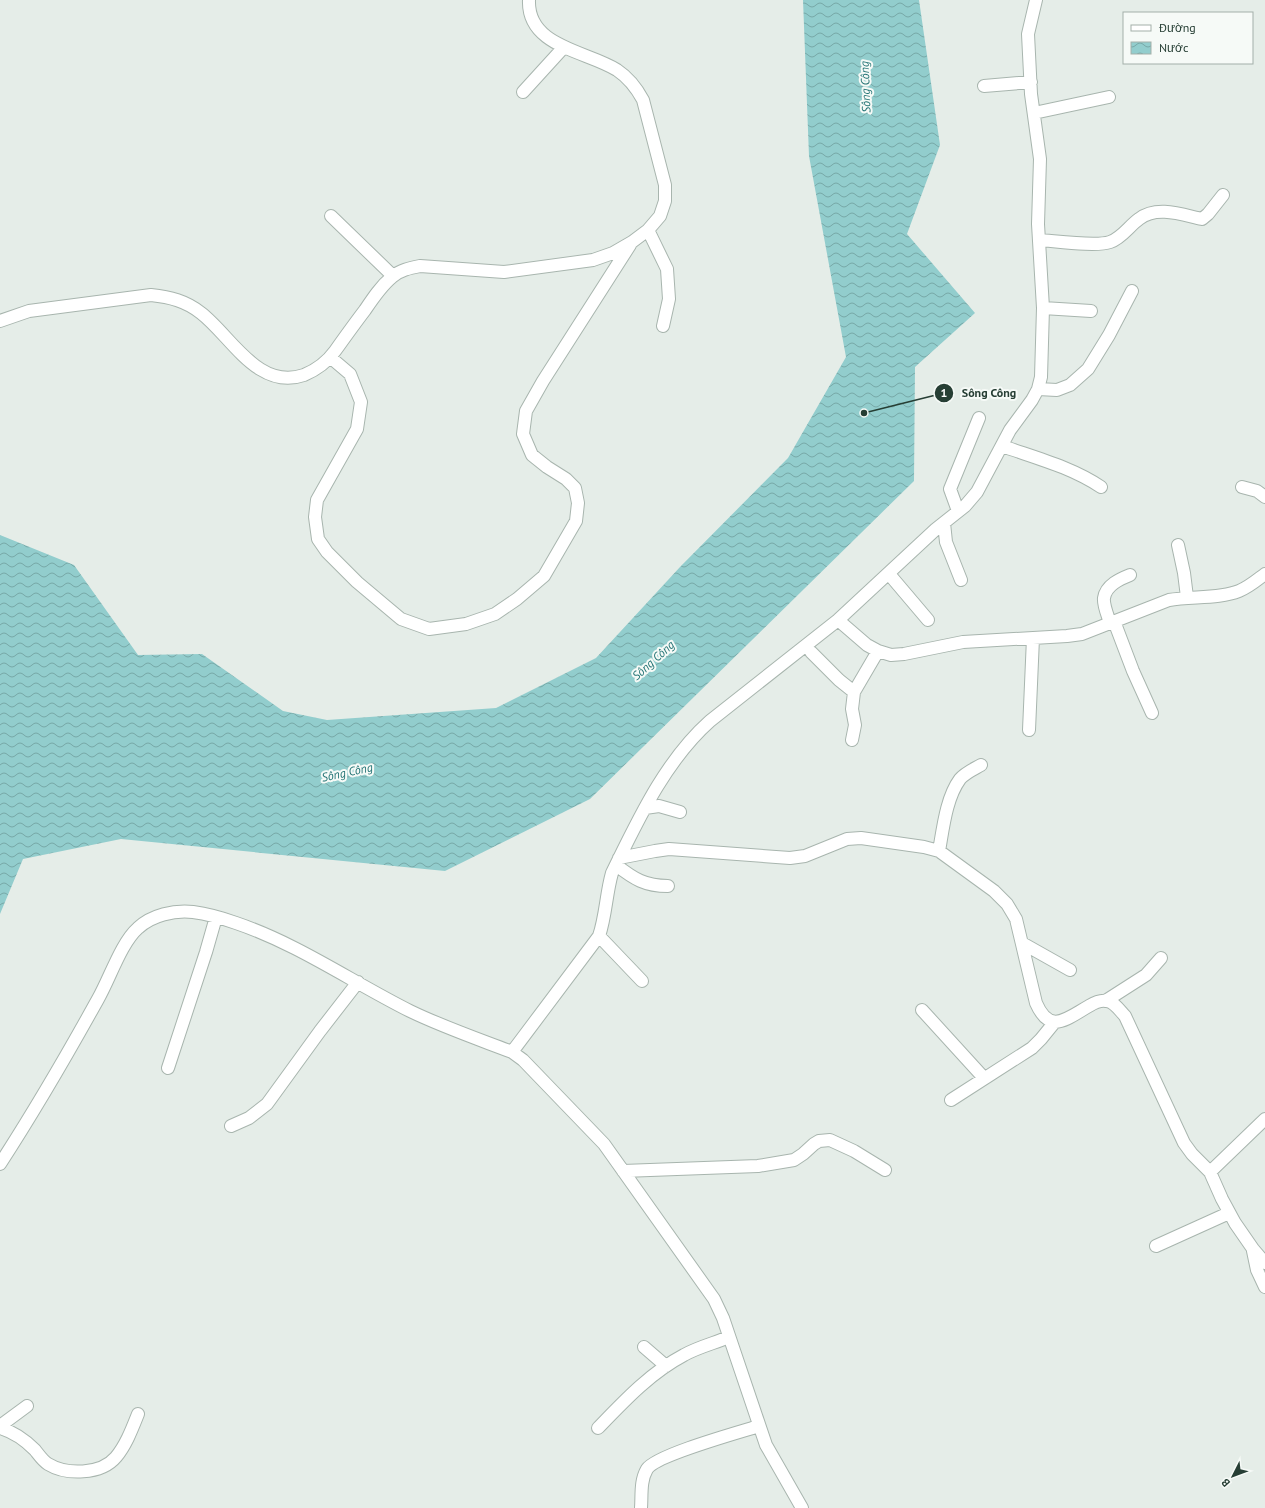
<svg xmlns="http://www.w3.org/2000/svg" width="1265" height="1508" font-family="'PT Sans',sans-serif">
<defs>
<pattern id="water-waves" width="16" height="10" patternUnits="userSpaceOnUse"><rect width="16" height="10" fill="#92cdcd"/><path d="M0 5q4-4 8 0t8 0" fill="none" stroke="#77a8a7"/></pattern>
</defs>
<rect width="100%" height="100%" fill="#e5ede8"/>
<path fill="url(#water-waves)" d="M803,0H919L940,145L907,234L975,313L915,367L914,481L590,799L445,871L121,839L23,859L0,914V535L74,565L138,655L202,654L283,711L327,720L496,708L596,658L680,567L788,458L846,357L809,156Z"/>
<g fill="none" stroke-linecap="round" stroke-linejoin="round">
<defs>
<path id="minor" d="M984,86L1031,82
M523,92L564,47
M1034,113L1109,97
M331,216L393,276
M648,230L667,269L669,299L663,326
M1039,240C1055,241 1096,247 1110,242C1122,238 1129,226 1139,219C1157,205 1183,215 1202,219L1208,214L1223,195
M1043,308L1091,311
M0,321L29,311L151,295C170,297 186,301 201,313C231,336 258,391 304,375C316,370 327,362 335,351C345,337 355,323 365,310C373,298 381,286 392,277C400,270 410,268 420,266L504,272L593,260L613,253L632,242L648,230L660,216L665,201V185L643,100C636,87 629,78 617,70C587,51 527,47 529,0
M330,357L350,374L361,402L357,429L317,500L315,517L318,539L327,552L357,582L401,619L429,629L466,624L495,614L517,599L544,576L576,521L578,503L575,488L566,479L547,467L532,455L523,434L526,411L543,381L630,245
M1038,389L1057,390L1070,385L1088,369L1109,335L1132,291
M1002,446C1036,458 1071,467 1101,487
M1242,487L1257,491L1265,497
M958,511L950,489L979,418
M944,523L946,542L961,580
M1178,545L1184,573L1187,597
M889,574L928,620
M838,620L867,645L878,651L891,655L904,654L963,642L1067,636L1082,634L1169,600C1191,596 1219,599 1239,591C1249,587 1257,580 1265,574
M1114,621L1133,671L1152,713
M1110,623C1108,616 1103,605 1104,598C1106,585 1120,579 1130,575
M811,652L839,680L854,692
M1029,730L1033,638
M852,740L855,725L852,709L854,692L878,651
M645,808L659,806L680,812
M939,851C943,829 946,798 960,779C965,773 974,769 981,765
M619,858L655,851L669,849L790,858L805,856L847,839L861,838L924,847L939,851L994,891L1007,904L1016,919L1036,1003C1050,1035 1066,1019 1089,1006C1094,1003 1100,1000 1106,1001C1114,1001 1120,1011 1125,1016L1184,1143L1192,1154L1210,1172L1222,1199L1235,1223L1253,1249L1265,1263
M616,865C634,879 645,886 668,886
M599,936L642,981
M1022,943L1070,970
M1107,1000L1146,975L1161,958
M922,1010L984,1078
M512,1052L599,936C606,915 606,894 612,873C638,820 665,761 710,721L838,620L936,529L965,506L977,492L1010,430L1032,400L1038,389L1041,377L1043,308L1038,224L1040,159L1031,94L1028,34L1036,0
M168,1068L206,952L216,917
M951,1100L1032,1048L1041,1039L1054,1023
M231,1126L249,1118L267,1104L320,1031L358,982
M0,1164C35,1110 67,1055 98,999C110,978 121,943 138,928C152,915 174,910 193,912C208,914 222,918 236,923C298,944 352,982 410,1011C443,1027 478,1039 512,1052L523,1060L604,1144L714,1299L723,1318L766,1445L802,1508
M623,1171L758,1166L794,1160L803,1154L814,1144L819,1141L830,1140L854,1151L885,1170
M1210,1172L1265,1119
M1156,1246L1229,1213
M1253,1251L1257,1270L1265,1287
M644,1347L666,1366
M0,1426L27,1406
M0,1428C14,1432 25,1440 35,1450C39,1455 43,1461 48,1464C66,1475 101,1475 116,1457C126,1445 132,1429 138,1414
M598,1428C624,1401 650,1373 684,1355C698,1347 715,1343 729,1337
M641,1508C642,1495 640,1481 647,1469C656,1455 740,1432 759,1426"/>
</defs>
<use href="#minor" stroke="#a8b5ae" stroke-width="14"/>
<use href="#minor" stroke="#fff" stroke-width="12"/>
</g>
<g text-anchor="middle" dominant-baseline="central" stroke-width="4" stroke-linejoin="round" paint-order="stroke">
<g font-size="12" font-style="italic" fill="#247475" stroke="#f6faf7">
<text transform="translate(865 87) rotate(-92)">Sông Công</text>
<text transform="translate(653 660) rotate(-42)">Sông Công</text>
<text transform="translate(347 772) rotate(-12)">Sông Công</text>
</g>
</g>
<path fill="none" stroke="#263e34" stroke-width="1.5" d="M864 413L944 393"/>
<g fill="#263e34" stroke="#f6faf7" stroke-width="1.5">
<circle cx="864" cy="413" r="4"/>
<circle cx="944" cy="393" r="10"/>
</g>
<g font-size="12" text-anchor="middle" font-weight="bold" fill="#fff">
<text x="944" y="397">1</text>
</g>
<g font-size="12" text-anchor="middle" font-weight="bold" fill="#263e34" stroke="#f6faf7" stroke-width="4" stroke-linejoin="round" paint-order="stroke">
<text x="989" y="397">Sông Công</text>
</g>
<rect x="1123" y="12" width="130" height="52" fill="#f6faf7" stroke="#a3afa9"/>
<rect x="1131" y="25" width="20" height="6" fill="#ffffff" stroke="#a3afa9"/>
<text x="1159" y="32" font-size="12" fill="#263e34">Đường</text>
<rect x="1131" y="42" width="20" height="12" fill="url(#water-waves)" stroke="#a3afa9"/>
<text x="1159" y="52" font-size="12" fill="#263e34">Nước</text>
<g transform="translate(1233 1476) rotate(228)" stroke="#f6faf7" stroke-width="3" paint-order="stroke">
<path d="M0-3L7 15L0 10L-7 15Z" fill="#263e34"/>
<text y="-6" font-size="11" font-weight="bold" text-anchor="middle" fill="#263e34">B</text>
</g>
</svg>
